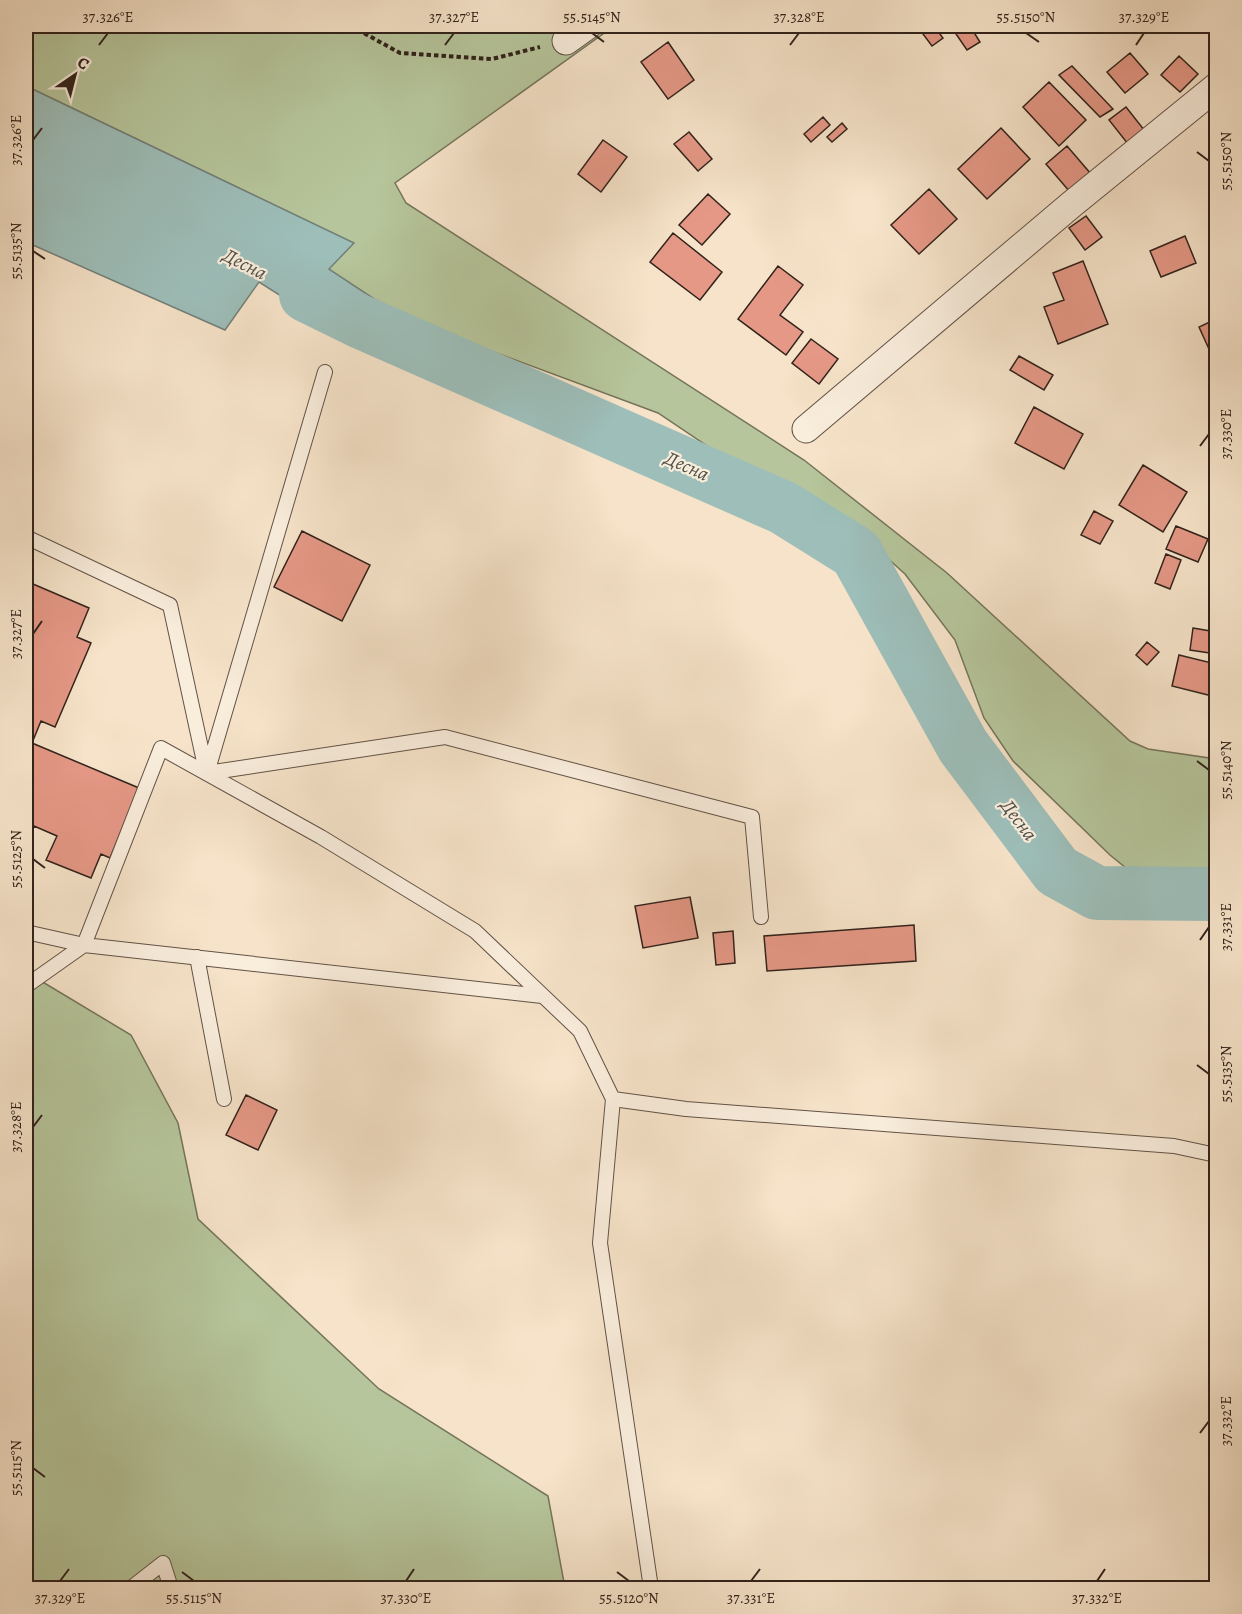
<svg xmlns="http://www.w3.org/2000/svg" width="1242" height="1614" font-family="Alegreya,serif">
<rect width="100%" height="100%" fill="#f6e3c9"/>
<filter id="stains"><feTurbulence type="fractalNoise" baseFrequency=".00333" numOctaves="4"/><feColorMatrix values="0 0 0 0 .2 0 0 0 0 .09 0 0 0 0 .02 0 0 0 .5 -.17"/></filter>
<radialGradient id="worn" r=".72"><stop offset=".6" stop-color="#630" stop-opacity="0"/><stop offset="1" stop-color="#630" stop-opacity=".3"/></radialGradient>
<path fill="#b6c59b" stroke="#74745b" stroke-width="1.5" d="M26,26H614L395,183L406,203L804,460L947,573L1130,741L1148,749L1216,759V893L1157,882L1131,872L1110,855L1013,761L984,718L955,640L905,574L865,538L844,523L746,472L658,413L429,328L374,299L328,269L353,243L26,86Z
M26,972L131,1035L178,1123L198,1219L379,1389L548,1496L565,1588H26Z"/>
<path fill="#9dbeb9" stroke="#72807a" stroke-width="1.5" d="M26,86L354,243L329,269L374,299L371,353L259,282L225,330L26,242Z"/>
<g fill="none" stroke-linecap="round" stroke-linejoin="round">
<path stroke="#9dbeb9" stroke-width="54" d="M306,295L359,321L784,508L856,553L963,746L1057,871L1097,893L1216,894"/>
</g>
<path fill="#e59886" stroke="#31221b" stroke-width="1.5" d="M917,26H934L943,38L932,46Z
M970,26L980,42L967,50L956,34Z
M668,42L694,80L668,99L641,62Z
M1130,53L1148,74L1125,93L1107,72Z
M1179,56L1198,74L1180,92L1161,75Z
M1072,66L1113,109L1100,117L1059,75Z
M1049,82L1086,120L1059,146L1023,107Z
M1126,107L1145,131L1128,144L1109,120Z
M823,117L830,125L811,142L804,134Z
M842,123L847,129L832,142L827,137Z
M1001,128L1030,159L987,199L958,169Z
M689,132L712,159L698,171L674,144Z
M603,140L627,157L601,192L578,174Z
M1067,146L1091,174L1070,192L1046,164Z
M929,189L957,219L919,254L891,225Z
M708,194L730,214L702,245L679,225Z
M1086,216L1102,237L1085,250L1069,228Z
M673,233L722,272L700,300L650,262Z
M1185,236L1196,263L1161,277L1150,251Z
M1083,261L1108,324L1058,344L1044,307L1064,300L1053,273Z
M778,266L803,285L780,315L803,332L786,355L738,319Z
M1216,319V359L1214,360L1199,327Z
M811,339L838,359L819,384L792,363Z
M1019,356L1053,375L1044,390L1010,370Z
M1034,407L1083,434L1064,469L1015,443Z
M1143,465L1187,492L1163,532L1119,505Z
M1094,511L1113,521L1100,544L1081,535Z
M1176,526L1208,539L1198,562L1166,549Z
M302,531L370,565L342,621L274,587Z
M1166,554L1181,560L1170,589L1155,583Z
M26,581L89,608L77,637L91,643L55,727L41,721L32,743L139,788L110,858L101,854L91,878L46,860L57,836L34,826L26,845Z
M1193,628L1216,632V654L1190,650Z
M1147,642L1159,652L1147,665L1136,655Z
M1179,655L1216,664V697L1172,686Z
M690,897L698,938L643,948L635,906Z
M914,925L916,961L767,971L764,936Z
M733,931L735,963L716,965L713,933Z
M246,1095L277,1110L258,1150L226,1135Z"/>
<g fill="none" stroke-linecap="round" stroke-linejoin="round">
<defs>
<path id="lane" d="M26,537L170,605L206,771
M207,773L445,737L752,817L761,917
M207,773L325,372
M26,932L84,945L161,748L321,837L475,931L580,1031L613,1099L686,1109L1174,1146L1216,1155
M197,957L224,1099
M26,986L84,945L542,996
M613,1099L600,1243L651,1588
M131,1588L163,1563L171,1588"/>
<path id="street" d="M566,41L587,26
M806,429L1072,204L1216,87"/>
</defs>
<use href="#lane" stroke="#625246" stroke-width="16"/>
<use href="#street" stroke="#625246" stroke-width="29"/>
<path stroke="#31221b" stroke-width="4" stroke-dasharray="4.5 3" stroke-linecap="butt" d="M351,26L400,53L492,59L540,47"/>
<use href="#lane" stroke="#f9eddc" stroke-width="14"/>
<use href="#street" stroke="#f9eddc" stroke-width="27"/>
</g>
<path fill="none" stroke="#31221b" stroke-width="2" d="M592,33L604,42M1026,33L1039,42M99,45L108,33M445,45L454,33M790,45L799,33M1136,45L1144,33M33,140L42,128M1197,152L1209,161M33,251L45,259M1200,446L1209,434M33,634L42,621M1197,761L1209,770M33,859L45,868M1200,940L1209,927M1197,1065L1209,1074M33,1127L42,1115M1200,1433L1209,1421M33,1468L45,1477M182,1572L194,1581M617,1572L629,1581M60,1581L69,1569M406,1581L414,1569M751,1581L760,1569M1097,1581L1105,1569"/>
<g text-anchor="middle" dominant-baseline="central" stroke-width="4.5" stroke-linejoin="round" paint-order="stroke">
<g font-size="20" font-style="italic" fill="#51514a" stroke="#f9eddc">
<text transform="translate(245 264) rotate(27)">Десна</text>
<text transform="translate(687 466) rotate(24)">Десна</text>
<text transform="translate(1019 820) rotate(53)">Десна</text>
</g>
</g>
<rect width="1242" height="1614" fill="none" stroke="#f6e3c9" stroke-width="66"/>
<g transform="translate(75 75) rotate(35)" stroke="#f9eddc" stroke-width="4.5" paint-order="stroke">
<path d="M0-4.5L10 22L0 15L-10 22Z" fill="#31221b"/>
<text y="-9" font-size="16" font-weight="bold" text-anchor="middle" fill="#31221b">С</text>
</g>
<rect x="33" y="33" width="1176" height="1548" fill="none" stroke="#31221b" stroke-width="2"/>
<g font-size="15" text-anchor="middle" fill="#31221b">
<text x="108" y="22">37.326°E</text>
<text x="454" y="22">37.327°E</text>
<text x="592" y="22">55.5145°N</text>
<text x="799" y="22">37.328°E</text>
<text x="1026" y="22">55.5150°N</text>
<text x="1144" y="22">37.329°E</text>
<text transform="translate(16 140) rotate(-90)" y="5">37.326°E</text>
<text transform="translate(1226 161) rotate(-90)" y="5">55.5150°N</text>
<text transform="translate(16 251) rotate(-90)" y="5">55.5135°N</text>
<text transform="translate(1226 434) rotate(-90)" y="5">37.330°E</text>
<text transform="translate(16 634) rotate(-90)" y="5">37.327°E</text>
<text transform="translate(1226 770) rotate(-90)" y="5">55.5140°N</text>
<text transform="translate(16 859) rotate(-90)" y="5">55.5125°N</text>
<text transform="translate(1226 927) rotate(-90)" y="5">37.331°E</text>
<text transform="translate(1226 1074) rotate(-90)" y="5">55.5135°N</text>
<text transform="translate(16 1127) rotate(-90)" y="5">37.328°E</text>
<text transform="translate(1226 1421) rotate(-90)" y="5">37.332°E</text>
<text transform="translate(16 1468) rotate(-90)" y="5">55.5115°N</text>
<text x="60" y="1603">37.329°E</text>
<text x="194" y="1603">55.5115°N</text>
<text x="406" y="1603">37.330°E</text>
<text x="629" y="1603">55.5120°N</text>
<text x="751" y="1603">37.331°E</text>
<text x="1097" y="1603">37.332°E</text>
</g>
<rect width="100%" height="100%" filter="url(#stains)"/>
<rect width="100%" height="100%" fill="url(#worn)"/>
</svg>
